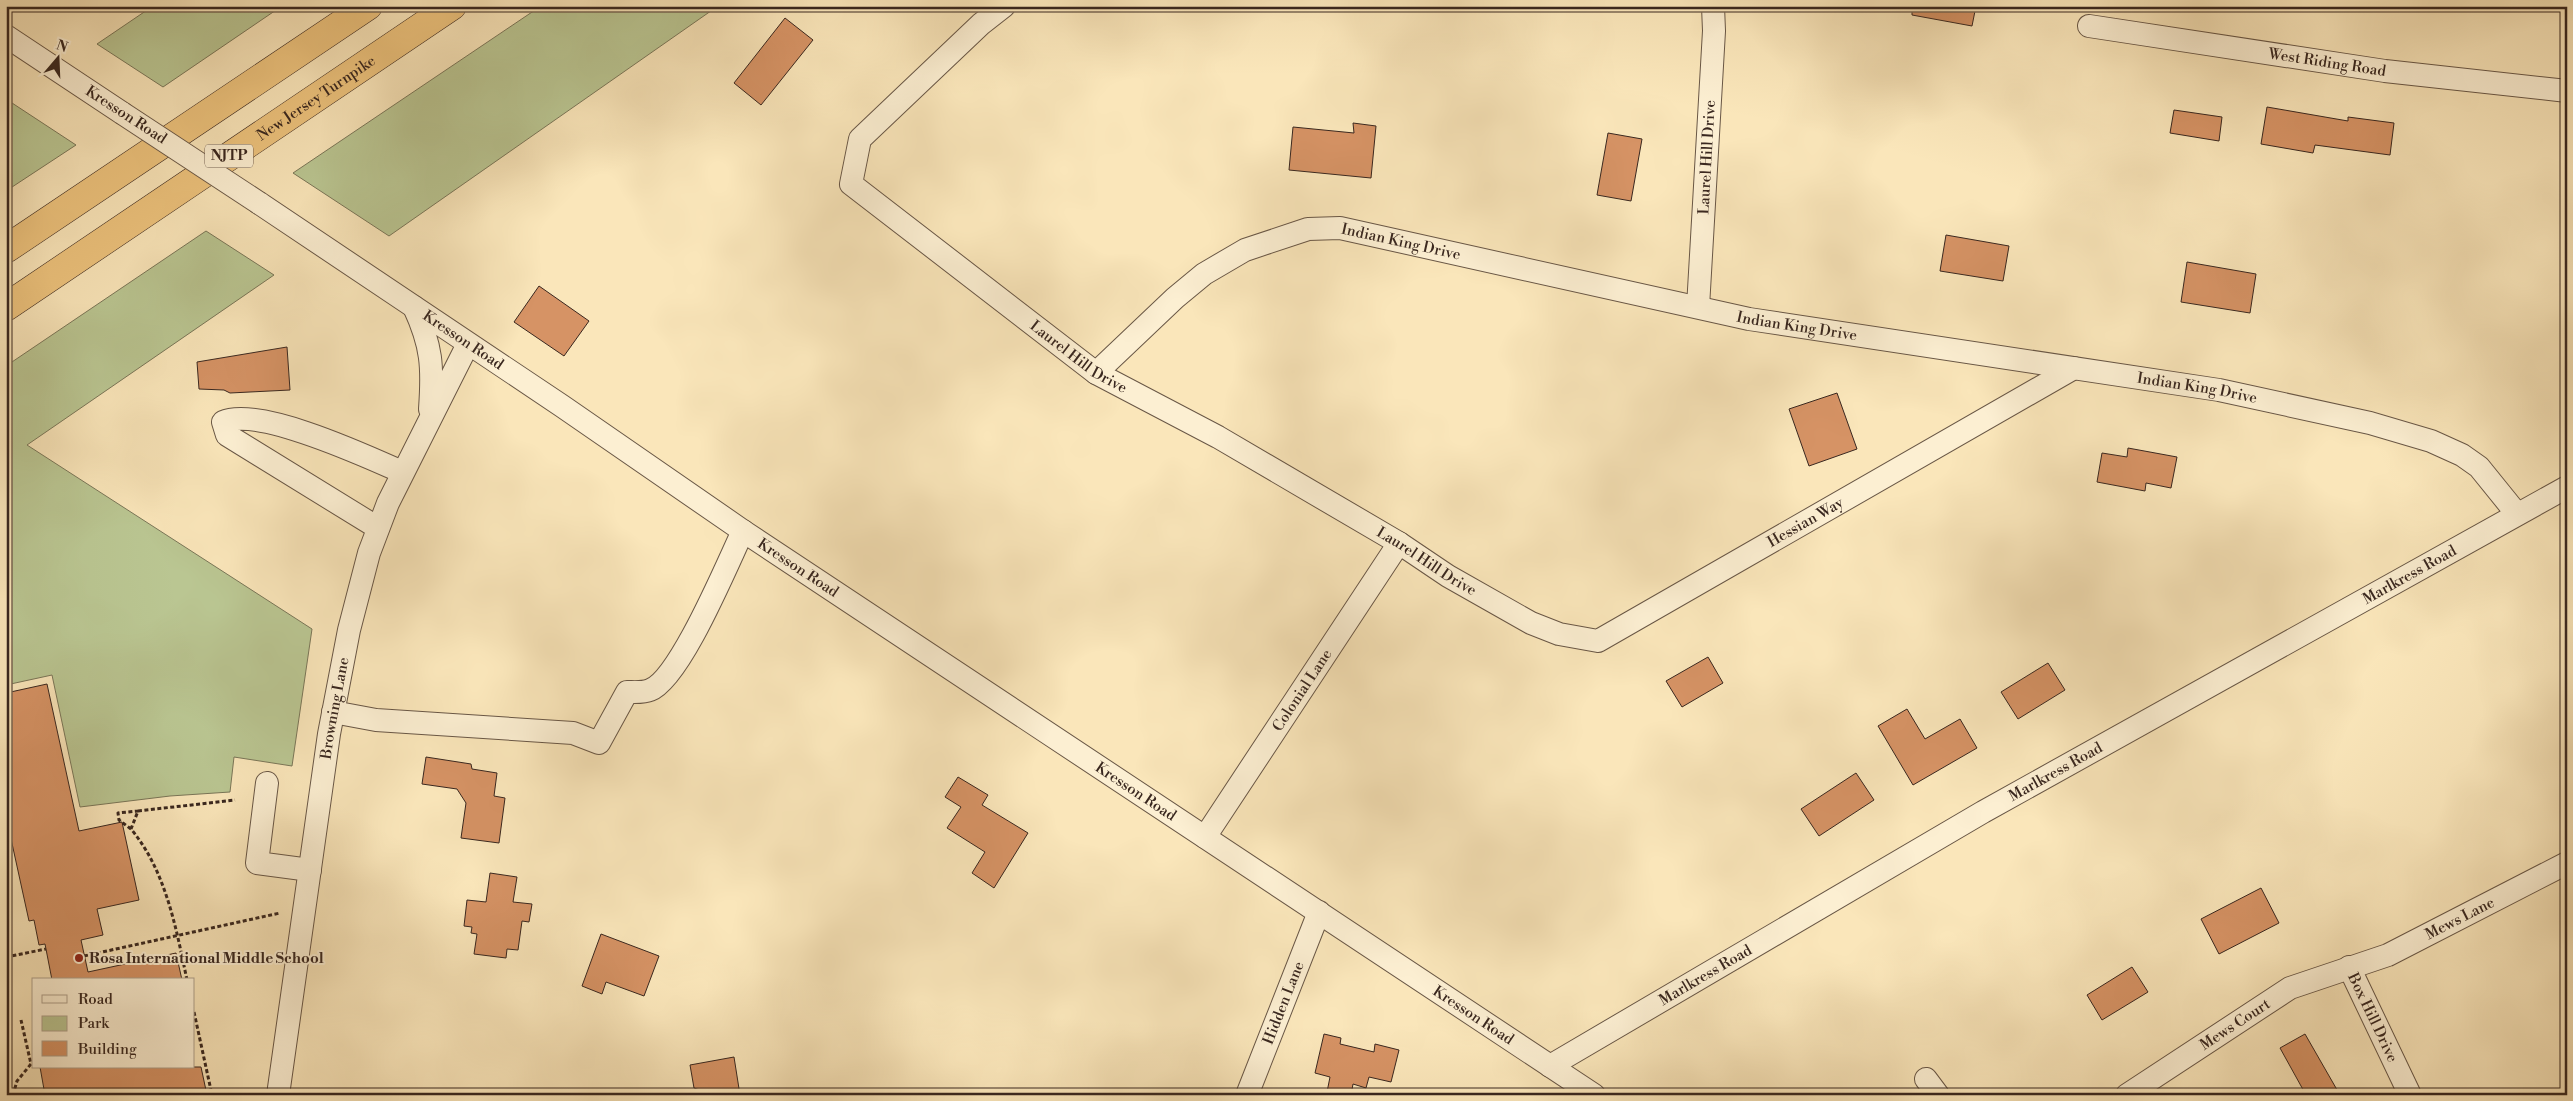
<svg xmlns="http://www.w3.org/2000/svg" width="2573" height="1101" font-family="'Libre Bodoni',serif">
<rect width="100%" height="100%" fill="#fae6ba"/>
<filter id="stains"><feTurbulence type="fractalNoise" baseFrequency=".004" numOctaves="4"/><feColorMatrix values="0 0 0 0 .2 0 0 0 0 .09 0 0 0 0 .02 0 0 0 .5 -.17"/></filter>
<radialGradient id="worn" r=".72"><stop offset=".6" stop-color="#630" stop-opacity="0"/><stop offset="1" stop-color="#630" stop-opacity=".3"/></radialGradient>
<path fill="#bac692" stroke="#7a7658" d="M153,6H282L163,87L97,44Z
M541,6H718L389,236L293,173Z
M9,101L76,145L6,191V103Z
M206,231L274,275L27,445L312,629L292,766L234,757L230,792L170,796L80,807L52,675L6,685V366Z"/>
<path fill="#d69365" stroke="#39271f" d="M1912,6H1976L1972,26L1912,15Z
M785,18L813,40L761,105L734,83Z
M2267,107L2348,121V117L2394,123L2390,155L2315,145L2313,153L2261,144Z
M2174,110L2222,117L2219,141L2170,133Z
M1353,123L1376,126L1371,178L1289,170L1293,127L1354,133Z
M1608,133L1642,139L1631,201L1597,195Z
M1946,235L2009,246L2003,281L1940,271Z
M2187,262L2256,274L2250,313L2181,302Z
M539,286L589,321L564,356L514,322Z
M287,347L290,390L230,393L224,390L199,389L197,362Z
M1837,393L1857,449L1809,466L1789,409Z
M2128,448L2177,457L2171,488L2146,483L2145,491L2097,482L2102,453L2127,457Z
M1708,657L1723,683L1682,707L1666,681Z
M2048,663L2065,690L2018,719L2001,692Z
M47,684L79,831L122,822L139,900L97,909L103,935L81,940L88,972L176,953L182,980H52L45,944L39,945L34,920L29,921L6,816V693Z
M1907,709L1925,739L1960,719L1977,748L1913,785L1878,726Z
M426,757L471,764L472,769L497,773L494,796L505,798L499,843L461,838L466,803L457,789L422,784Z
M1856,773L1874,800L1819,836L1801,809Z
M958,777L988,795L982,805L1028,833L994,888L972,873L985,852L947,828L961,807L945,797Z
M490,873L517,877L513,902L532,904L529,922L522,921L518,950L507,949L506,958L474,954L477,934L471,933L472,927L464,926L467,900L486,902Z
M2261,888L2279,923L2219,954L2201,919Z
M601,934L659,956L644,996L606,982L602,994L582,986Z
M2132,967L2148,992L2102,1020L2087,995Z
M1324,1034L1341,1038L1340,1044L1374,1052L1375,1044L1399,1050L1391,1082L1369,1077L1366,1088L1353,1084L1351,1095L1327,1092L1330,1077L1315,1073Z
M2305,1034L2340,1095H2306L2280,1048Z
M734,1057L740,1095H713L694,1088L690,1065Z
M40,1067H201L207,1095H45Z"/>
<g fill="none" stroke-linecap="round" stroke-linejoin="round">
<defs>
<g id="minor">
<path id="s1" d="M1004,6L981,24L860,139L851,184L1096,373L1218,437L1399,543L1448,576L1531,623L1559,634L1598,641L2074,368"/>
<path id="s2" d="M2089,26L2385,71L2567,91"/>
<path d="M6,36L122,113"/>
<path id="s3" d="M259,203L562,406L743,531L1594,1095"/>
<path d="M414,307C432,346 433,367 430,409"/>
<path id="s4" d="M1698,307L1714,31L1713,6"/>
<path id="s5" d="M1096,373L1175,298L1204,274L1245,250L1308,229L1340,228L1749,319L2219,390L2370,423L2431,441L2462,455L2479,467L2517,514"/>
<path d="M378,528L227,435L223,422C258,406 366,456 402,472"/>
<path d="M333,712L376,720L573,733L599,743L627,692C634,692 643,693 650,690C680,679 728,562 743,531"/>
<path d="M267,783L257,863L310,870"/>
<path id="s6" d="M1205,837L1399,543"/>
<path id="s7" d="M2349,967L2410,1095"/>
<path id="s8" d="M1550,1066L1983,812L2567,487"/>
<path d="M1926,1079L1938,1095"/>
<path id="s9" d="M278,1095L329,734L349,630L369,553L388,503L468,344"/>
<path id="s10" d="M1247,1095L1319,912"/>
<path id="s11" d="M2127,1095L2290,988L2388,955L2567,863"/>
</g>
<g id="highway">
<path d="M6,249L368,6"/>
<path id="s12" d="M6,307L452,6"/>
</g>
</defs>
<use href="#minor" stroke="#695746" stroke-width="24"/>
<use href="#highway" stroke="#39271f" stroke-width="29"/>
<path stroke="#39271f" stroke-width="3" stroke-dasharray="4 2.5" stroke-linecap="butt" d="M131,829L119,820L118,813L138,811
M84,956L280,913
M6,957L46,949
M187,980C176,928 166,871 131,829L138,811L235,800
M194,1012L212,1095
M13,1095L17,1081L31,1064L21,1020"/>
<use href="#minor" stroke="#fcefd2" stroke-width="22"/>
<use href="#highway" stroke="#edc37d" stroke-width="28"/>
<defs>
<path id="minor-bridge" d="M122,113L259,203"/>
</defs>
<use href="#minor-bridge" stroke="#695746" stroke-width="24" stroke-linecap="butt"/>
<use href="#minor-bridge" stroke="#fcefd2" stroke-width="22"/>
</g>
<circle fill="#8f2418" stroke="#fcefd2" stroke-width="2" cx="79" cy="958" r="5"/>
<g text-anchor="middle" dominant-baseline="central" stroke-width="4" stroke-linejoin="round" paint-order="stroke">
<rect fill="#fcefd2" stroke="#746355" stroke-width="1" x="205" y="144.5" width="48" height="23" rx="4"/>
<g font-size="14" font-weight="bold" fill="#39271f">
<text x="229" y="156">NJTP</text>
</g>
<g font-size="15" fill="#39271f" stroke="#fcefd2">
<text stroke="none"><textPath href="#s2" startOffset="241">West Riding Road</textPath></text>
<text stroke="none"><textPath href="#s12" startOffset="374">New Jersey Turnpike</textPath></text>
<text transform="translate(126 115) rotate(33)">Kresson Road</text>
<text stroke="none"><textPath href="#s4" startOffset="150">Laurel Hill Drive</textPath></text>
<text stroke="none"><textPath href="#s5" startOffset="355">Indian King Drive</textPath></text>
<text stroke="none"><textPath href="#s5" startOffset="760">Indian King Drive</textPath></text>
<text stroke="none"><textPath href="#s3" startOffset="246">Kresson Road</textPath></text>
<text stroke="none"><textPath href="#s1" startOffset="528">Laurel Hill Drive</textPath></text>
<text stroke="none"><textPath href="#s5" startOffset="1165">Indian King Drive</textPath></text>
<text stroke="none"><textPath href="#s1" startOffset="1362">Hessian Way</textPath></text>
<text stroke="none"><textPath href="#s1" startOffset="932">Laurel Hill Drive</textPath></text>
<text stroke="none"><textPath href="#s3" startOffset="651">Kresson Road</textPath></text>
<text stroke="none"><textPath href="#s8" startOffset="990">Marlkress Road</textPath></text>
<text stroke="none"><textPath href="#s6" startOffset="176">Colonial Lane</textPath></text>
<text stroke="none"><textPath href="#s9" startOffset="391">Browning Lane</textPath></text>
<text stroke="none"><textPath href="#s8" startOffset="585">Marlkress Road</textPath></text>
<text stroke="none"><textPath href="#s3" startOffset="1056">Kresson Road</textPath></text>
<text stroke="none"><textPath href="#s11" startOffset="379">Mews Lane</textPath></text>
<text stroke="none"><textPath href="#s8" startOffset="180">Marlkress Road</textPath></text>
<text stroke="none"><textPath href="#s10" startOffset="99">Hidden Lane</textPath></text>
<text stroke="none"><textPath href="#s3" startOffset="1461">Kresson Road</textPath></text>
<text stroke="none"><textPath href="#s7" startOffset="56">Box Hill Drive</textPath></text>
<text stroke="none"><textPath href="#s11" startOffset="129">Mews Court</textPath></text>
</g>
<g font-size="15" font-weight="bold" fill="#39271f" stroke="#fcefd2" text-anchor="start">
<text x="89" y="958">Rosa International Middle School</text>
</g>
</g>
<rect width="2573" height="1101" fill="none" stroke="#fae6ba" stroke-width="25"/>
<rect x="8" y="8" width="2558" height="1086" fill="none" stroke="#39271f" stroke-width="2.5"/>
<rect x="12" y="12" width="2548" height="1076" fill="none" stroke="#39271f"/>
<rect x="32" y="978" width="162" height="90" fill="#fcefd2" stroke="#ae9f8a"/>
<rect x="42" y="995" width="25" height="8" fill="#fcefd2" stroke="#ae9f8a"/>
<text x="78" y="1004" font-size="15" fill="#39271f">Road</text>
<rect x="42" y="1016" width="25" height="15" fill="#bac692" stroke="#ae9f8a"/>
<text x="78" y="1028" font-size="15" fill="#39271f">Park</text>
<rect x="42" y="1041" width="25" height="15" fill="#d69365" stroke="#ae9f8a"/>
<text x="78" y="1054" font-size="15" fill="#39271f">Building</text>
<g transform="translate(58 58) rotate(19)" stroke="#fcefd2" stroke-width="4" paint-order="stroke">
<path d="M0-4L9 19L0 12L-9 19Z" fill="#39271f"/>
<text y="-8" font-size="14" font-weight="bold" text-anchor="middle" fill="#39271f">N</text>
</g>
<rect width="100%" height="100%" filter="url(#stains)"/>
<rect width="100%" height="100%" fill="url(#worn)"/>
</svg>
